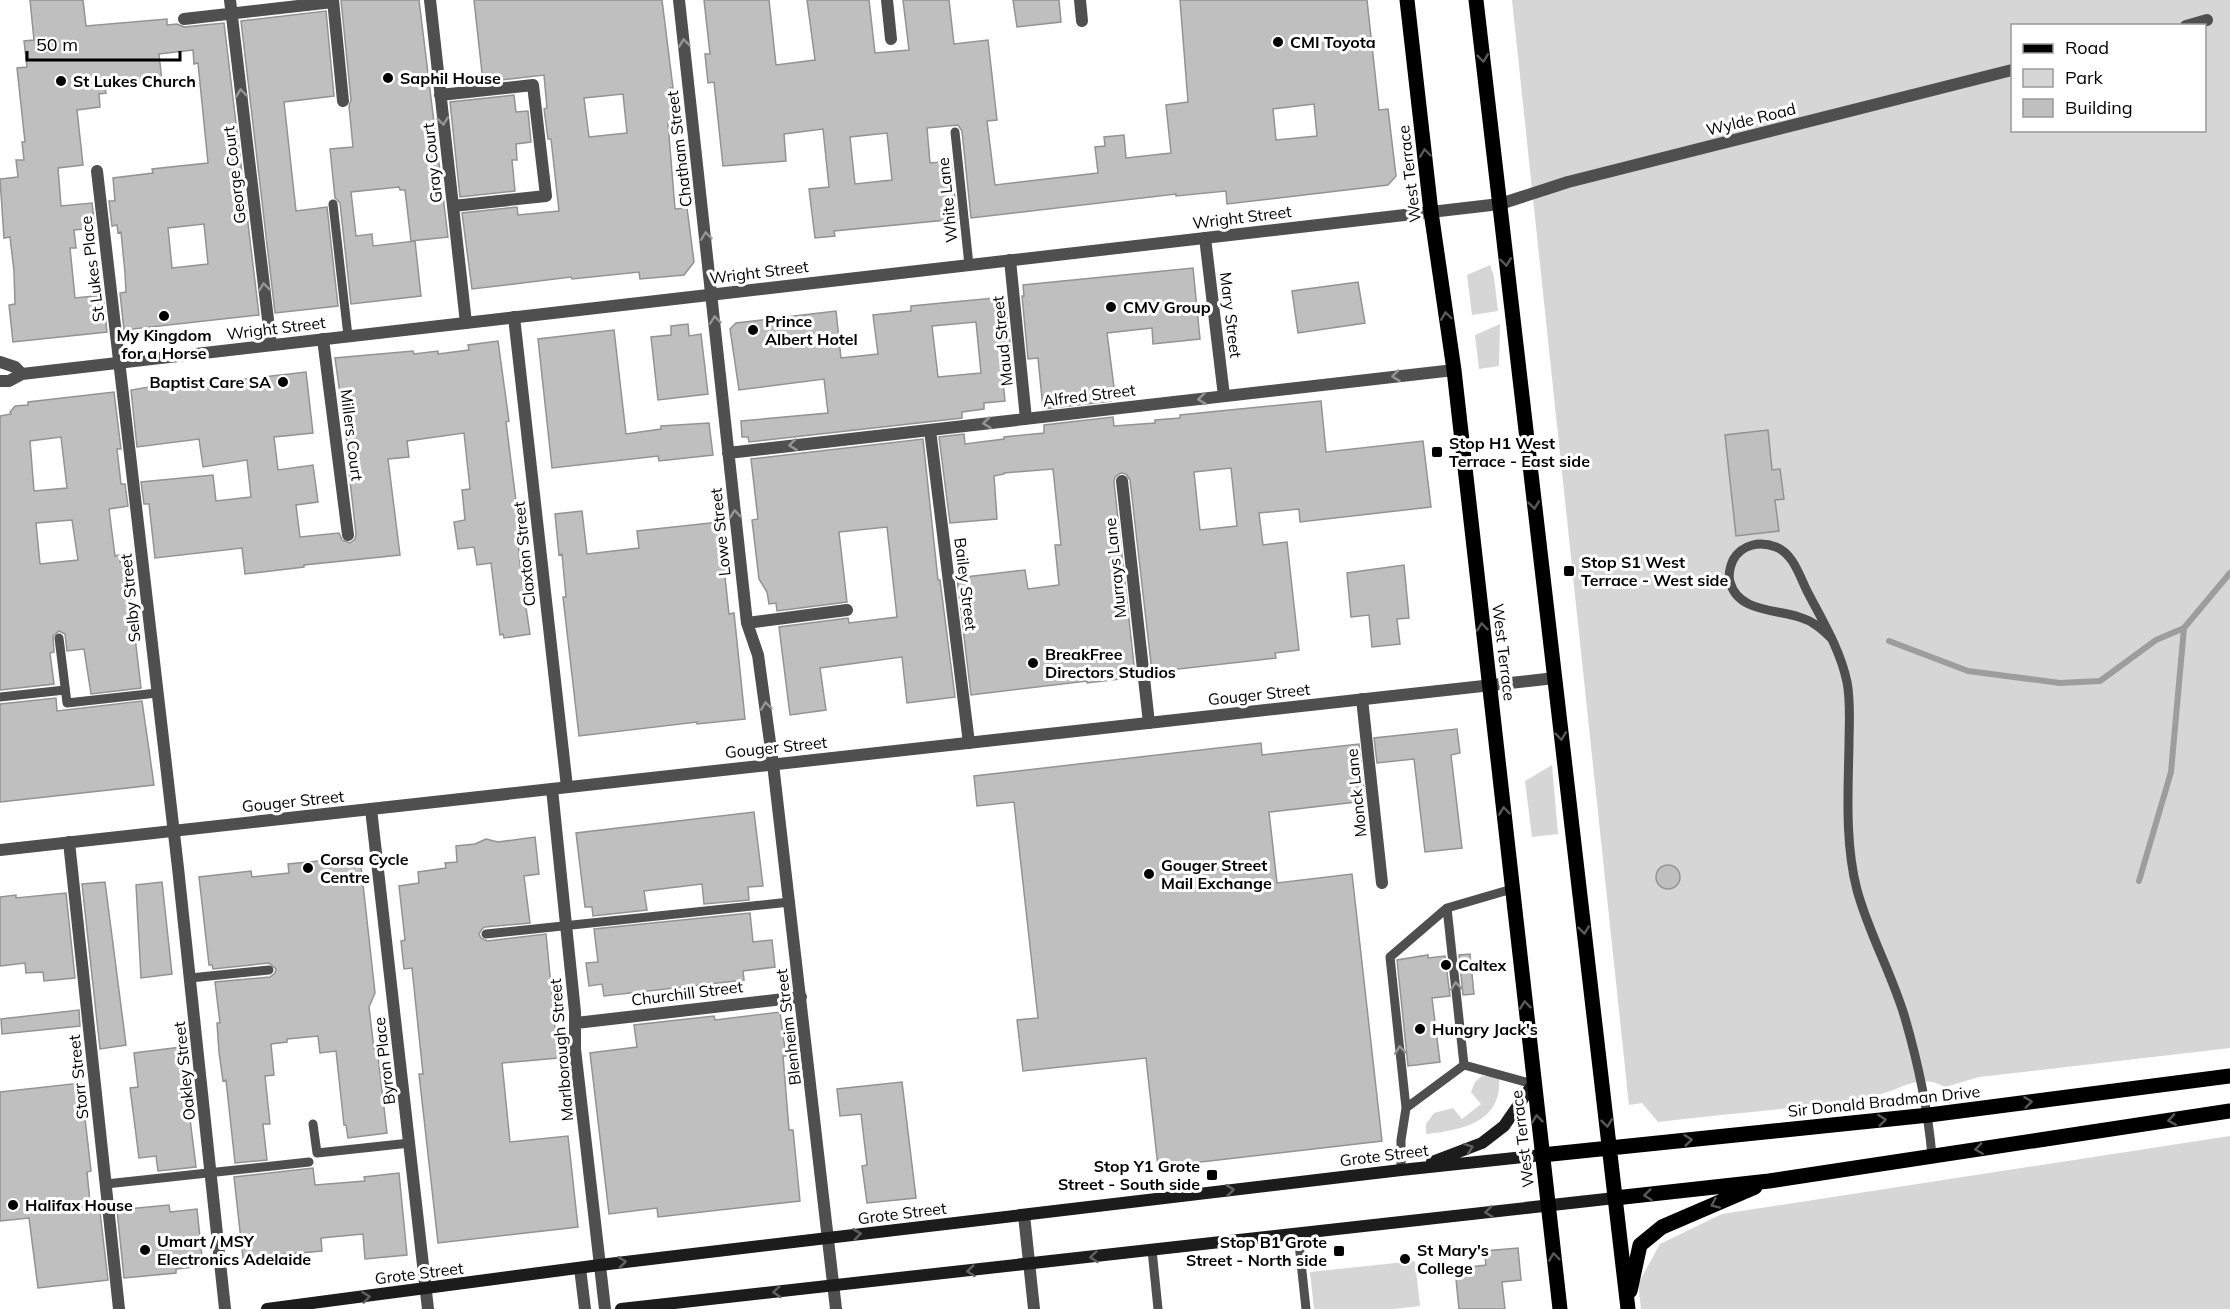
<svg xmlns="http://www.w3.org/2000/svg" width="2230" height="1309" font-family="Mulish,sans-serif">
<rect width="100%" height="100%" fill="#fff"/>
<path fill="#d6d6d6" fill-rule="evenodd" d="M1512,0H2230V1048L1979,1077L1945,1087C1918,1072 1902,1090 1876,1095C1804,1109 1730,1113 1658,1122L1642,1103L1629,1105ZM2012,26H2204V130H2012Z
M1490,265L1494,277L1498,311L1472,315L1467,275Z
M1500,324L1499,366L1479,369L1475,335Z
M1552,765L1558,834L1532,837L1525,781Z
M1482,1076H1499C1503,1122 1463,1130 1426,1134V1124L1434,1113L1453,1108L1462,1119L1481,1104L1471,1092L1475,1082Z
M2230,1136V1309H1641L1638,1284L1660,1244L1722,1214Z
M1415,1261L1420,1306L1394,1309H1314L1310,1272Z"/>
<g fill="none" stroke-linecap="round" stroke-linejoin="round">
<path stroke="#9d9d9d" stroke-width="6" d="M1889,641L1968,671L2060,683L2100,681L2156,640L2184,628
M2139,881L2171,772L2184,628L2230,573"/>
</g>
<path fill="#bfbfbf" stroke="#939393" stroke-width="1.5" fill-rule="evenodd" d="M30,0H83L86,26L167,19V25L177,24L184,27L224,23L259,315L124,330L120,293L126,292L125,273L121,232L118,233L117,225L112,226L109,201H115L113,178L153,173L152,169L208,163L198,63L194,64L193,50L159,54L162,82L105,88L106,93L99,94L100,107L77,110L83,165L58,168L61,206L92,203L95,228L74,230L76,248H70L75,298L103,295L107,332L13,342L9,305L15,304L14,271L10,237L4,238L0,179L18,177L16,160H24L22,142H25L17,68L27,67L24,41L34,40ZM204,224L208,264L172,268L168,228Z
M341,0H419L448,237L411,241L405,190H400L399,187L351,192L356,236L372,234L373,246L415,241L421,296L351,304L340,203L335,198L330,149L353,147L349,106L351,100Z
M474,0H662L673,88H670L674,123H668L675,209L687,208L694,262L684,275L640,279L639,272L572,279L571,277L472,289L462,213L517,207L518,215L559,211L551,139H548L544,109L547,108L544,75L483,82ZM623,94L627,133L589,137L584,98Z
M704,0H769L776,65L815,60L807,0H869L875,53L909,50L903,0H949L954,44L988,40L997,120L987,121L995,185L1098,173L1095,147L1105,146L1104,137L1124,135L1126,158L1171,153L1166,105L1188,102L1180,0H1367L1379,110L1388,109L1396,176L1388,185L1227,204L1226,191L1176,196V194L971,218L962,131L958,125L927,128L930,163L951,161L957,219L834,231L835,236L815,238L809,189L829,187L823,129L784,134L786,161L723,166L714,82L708,83L705,54H710ZM1314,104L1317,136L1276,140L1273,109ZM887,133L892,180L855,184L850,137Z
M1013,0H1059L1061,22L1017,27Z
M326,11L334,96L284,102L296,211L327,207L338,306L275,313L241,21Z
M514,95L516,112L528,111L531,142L516,144L517,160H512L515,191L460,197L450,102Z
M1193,268L1200,339L1153,344L1152,328L1107,333L1115,395H1111V401L1043,409L1038,358L1028,359L1022,296H1024L1023,285Z
M1358,282L1365,323L1298,333L1292,291Z
M1005,297L1012,361L1001,362L1005,401L984,403V409L962,412V418L749,442L748,437H742L741,421L828,413L824,379L739,390L730,329L736,323L836,311L841,358L878,354L873,315L911,311V306ZM976,322L981,373L938,377L932,326Z
M688,324L689,336L701,334L708,394L658,400L651,337L671,335V326Z
M614,330L626,434L661,429V426L709,423L713,455L659,461L658,456L552,468L538,339Z
M498,341L509,421L506,422L521,541H518L521,574L530,634L504,638L503,634L500,635L491,563L477,565L474,547L458,549L454,522L465,520L462,490L470,489L464,433L407,441L409,457L388,459L400,555L304,565V567L245,574L242,548L155,558L149,504H144L141,482L213,475L216,501L251,497L247,460L203,467L199,439L137,447L131,390L190,380L220,378V382L306,372L313,433L274,437L278,470L313,465L318,502L296,505L300,537L339,533L342,540L350,543L355,539L356,534L349,472H351L335,358L413,351L414,354L438,351V354L469,350L468,345Z
M114,392L121,449H117L121,484H125L128,506L109,509L115,556L119,555L120,562L126,561L141,688L91,694L84,649L67,651L65,634L59,631L53,636L54,652L50,653L54,684L0,690V416L11,414L10,412L15,406L28,405V402ZM61,437L67,488L34,491L30,441ZM72,520L78,560L40,564L36,523Z
M1321,401L1326,452L1423,441L1431,507L1300,522L1299,509L1259,513L1263,545L1287,542L1299,650L1275,653L1276,658L1152,672L1130,480L1126,474L1121,473L1115,477L1114,482L1135,674L1128,675V678L1087,683V681L971,695L957,578L1025,570L1028,589L1059,585L1055,545H1061L1053,469L1004,473V474L994,476L997,519L950,523L939,437L964,434L965,444L1004,439V437L1044,433V425L1113,417L1114,426L1155,423V420L1180,418V415ZM1231,468L1237,526L1200,530L1194,472Z
M1768,430L1772,470L1780,469L1784,499L1775,500L1779,531L1736,536L1725,435Z
M923,439L938,580H940L955,697L907,703L902,657L820,668L826,710L790,715L779,627L848,618L849,623L897,617L887,527L839,532L847,602L777,611L776,603L769,604L767,592L759,579L752,520L758,519L751,459Z
M582,511L587,554L639,548L637,531L719,522L729,614L734,613L745,719L697,724V722L579,736L563,597H566L562,554L559,555L555,514Z
M1404,565L1409,618L1397,619L1400,644L1372,647L1369,615L1351,617L1347,573Z
M56,698L57,711L142,701L154,785L0,802V704Z
M1457,729L1460,753L1451,755L1462,848L1425,852L1414,759L1377,763L1374,738Z
M1261,743L1262,755L1359,744L1365,801L1269,812L1277,883L1352,874L1382,1141L1158,1167L1146,1058L1023,1071L1017,1020L1038,1018L1014,802L977,806L974,776Z
M754,812L763,886L748,887L749,900L704,904L702,884L644,891L647,910L593,916L592,907H585L576,833Z
M535,837L539,874L524,876L530,923L485,927L482,929L479,934L481,938L487,941L546,934L558,1058L502,1063L510,1142L568,1136L578,1227L438,1243L419,1074H423L412,968L404,969L401,941L405,940L399,886L419,883L418,872L446,868L445,863L457,862L456,846L475,844L486,839L498,842Z
M360,857L375,993L369,1007L374,1049L377,1048L387,1133L348,1138L346,1125H344L336,1051L320,1053L318,1036L287,1039V1042L271,1044L274,1075L265,1076L270,1124H263L267,1160L235,1163L226,1080L223,1081L219,1052L217,1023H220L215,982L270,977L275,973L276,969L269,963L213,969L212,965H209L199,877L251,871L252,877L289,873L288,864Z
M1656 877a12 12 0 1 1 24 0a12 12 0 1 1-24 0Z
M105,882L126,1045L100,1049L82,884Z
M162,882L172,974L141,978L136,885Z
M66,893L75,978L44,981L43,972L26,973L25,963L0,966V897L16,895V898Z
M750,913L753,942L772,940L775,967L743,971L744,980L604,996L602,984L589,986L586,963L598,962L594,929Z
M1470,954L1474,994L1463,995L1459,955Z
M1428,955V958L1445,956L1450,996L1432,998L1440,1062L1408,1066L1397,960Z
M79,1010L80,1026L2,1034L1,1019Z
M780,1012L786,1056H783L789,1130H793L800,1201L658,1217L657,1208L609,1214L590,1053L637,1047L634,1025L714,1016L715,1020Z
M181,1047L196,1167L158,1171L156,1156L139,1158L130,1088L138,1087L134,1053Z
M902,1082L916,1198L867,1203L862,1166L867,1165L861,1114L840,1116L837,1089Z
M81,1083L91,1171L87,1172L91,1213L100,1212L108,1280L38,1288L29,1218L0,1221V1092Z
M313,1168L315,1185L365,1181L364,1177L399,1173L407,1255L365,1259L363,1234L321,1238L322,1251L243,1258L234,1177Z
M169,1205L170,1212L197,1209L203,1266L176,1269V1273L124,1278L117,1210Z
M1518,1248L1521,1280L1502,1282L1505,1309H1459L1455,1269L1486,1265L1484,1251Z"/>
<g fill="none" stroke-linecap="round" stroke-linejoin="round">
<path stroke="#4f4f4f" stroke-width="9" d="M955,132L969,265
M333,204L348,336
M59,638L67,703L157,693
M1832,639C1822,629 1813,621 1799,617C1775,609 1738,612 1730,582C1728,574 1730,567 1733,560C1742,544 1760,541 1776,547C1793,553 1800,577 1807,591C1822,620 1840,649 1847,682C1851,702 1849,725 1849,745C1848,793 1845,844 1857,890C1869,934 1892,974 1905,1018C1918,1063 1928,1109 1932,1156
M0,697L65,690
M1447,908L1464,1065
M486,934L790,902
M190,978L269,970
M1464,1065L1533,1084
M1406,1108L1464,1065
M313,1124L317,1153L410,1143
M1401,1170V1140L1406,1108L1390,957L1447,908L1512,889
M106,1184L309,1162
M1298,1234L1306,1309
M1152,1250L1158,1309"/>
<path stroke="#4f4f4f" stroke-width="12" d="M230,0L271,345
M333,0L343,101
M430,0L466,323
M679,0L747,623L758,655L773,764L836,1309
M887,0L891,39
M1080,0L1082,21
M184,19L333,2
M2186,26L2207,20
M440,95L533,85L546,196L453,206
M97,171L178,868L225,1309
M1500,204L1568,182L2012,70
M1205,238L1224,396
M1010,260L1026,419
M514,317L567,787
M323,339L348,535
M930,430L969,743
M728,453L1454,370
M1122,481L1149,723
M747,623L847,610
M1362,699L1382,883
M552,789L575,1012V1049L605,1309
M371,809L428,1309
M69,842L119,1309
M576,1023L801,997
M1024,1215L1034,1309
M580,1268L585,1309"/>
<path stroke="#4f4f4f" stroke-width="12" d="M0,362L15,367L22,374
M0,381H9L22,374L1500,204
M0,850L1555,678"/>
<path stroke="#1c1c1c" stroke-width="12" d="M1432,1162L1482,1143L1504,1126L1533,1084
M267,1309L600,1265L1401,1170L1542,1155
M621,1309L1615,1198"/>
<path stroke="#000" stroke-width="15" d="M1407,0L1431,212L1454,370L1560,1309
M1476,0L1628,1309
M1542,1155L1929,1115L2230,1076
M1615,1198L1769,1181L2230,1111
M1630,1291L1640,1245L1662,1227L1755,1187"/>
</g>
<defs><path id="oneway-chevron" d="M-2-3.5L2.5 0L-2 3.5" fill="none" stroke-width="1.6" stroke-linecap="round" stroke-linejoin="round" transform="scale(1.5)"/></defs>
<g stroke="#959595">
<use href="#oneway-chevron" transform="translate(684 43) rotate(-97)"/>
<use href="#oneway-chevron" transform="translate(241 93) rotate(-97)"/>
<use href="#oneway-chevron" transform="translate(443 121) rotate(84)"/>
<use href="#oneway-chevron" transform="translate(706 236) rotate(-97)"/>
<use href="#oneway-chevron" transform="translate(264 287) rotate(-97)"/>
<use href="#oneway-chevron" transform="translate(715 320) rotate(-96)"/>
<use href="#oneway-chevron" transform="translate(1396 376) rotate(173)"/>
<use href="#oneway-chevron" transform="translate(1202 399) rotate(173)"/>
<use href="#oneway-chevron" transform="translate(987 423) rotate(173)"/>
<use href="#oneway-chevron" transform="translate(793 445) rotate(173)"/>
<use href="#oneway-chevron" transform="translate(735 514) rotate(-96)"/>
<use href="#oneway-chevron" transform="translate(766 706) rotate(-98)"/>
<use href="#oneway-chevron" transform="translate(1456 986) rotate(-96)"/>
<use href="#oneway-chevron" transform="translate(1400 1050) rotate(-96)"/>
</g>
<g stroke="#595959">
<use href="#oneway-chevron" transform="translate(1483 58) rotate(83)"/>
<use href="#oneway-chevron" transform="translate(1425 153) rotate(-97)"/>
<use href="#oneway-chevron" transform="translate(1506 262) rotate(83)"/>
<use href="#oneway-chevron" transform="translate(1446 316) rotate(-98)"/>
<use href="#oneway-chevron" transform="translate(1534 505) rotate(83)"/>
<use href="#oneway-chevron" transform="translate(1482 627) rotate(-96)"/>
<use href="#oneway-chevron" transform="translate(1561 736) rotate(83)"/>
<use href="#oneway-chevron" transform="translate(1504 811) rotate(-96)"/>
<use href="#oneway-chevron" transform="translate(1584 930) rotate(83)"/>
<use href="#oneway-chevron" transform="translate(1525 1005) rotate(-96)"/>
<use href="#oneway-chevron" transform="translate(2028 1102) rotate(-7)"/>
<use href="#oneway-chevron" transform="translate(1537 1119) rotate(-97)"/>
<use href="#oneway-chevron" transform="translate(1882 1120) rotate(-6)"/>
<use href="#oneway-chevron" transform="translate(2172 1120) rotate(171)"/>
<use href="#oneway-chevron" transform="translate(1607 1123) rotate(83)"/>
<use href="#oneway-chevron" transform="translate(1688 1140) rotate(-6)"/>
<use href="#oneway-chevron" transform="translate(1979 1149) rotate(172)"/>
<use href="#oneway-chevron" transform="translate(1648 1195) rotate(174)"/>
<use href="#oneway-chevron" transform="translate(1715 1204) rotate(156)"/>
<use href="#oneway-chevron" transform="translate(1554 1257) rotate(-97)"/>
</g>
<g stroke="#606060">
<use href="#oneway-chevron" transform="translate(1469 1148) rotate(-21)"/>
<use href="#oneway-chevron" transform="translate(1230 1190) rotate(-7)"/>
<use href="#oneway-chevron" transform="translate(1489 1212) rotate(173)"/>
<use href="#oneway-chevron" transform="translate(857 1234) rotate(-7)"/>
<use href="#oneway-chevron" transform="translate(1094 1257) rotate(174)"/>
<use href="#oneway-chevron" transform="translate(622 1262) rotate(-7)"/>
<use href="#oneway-chevron" transform="translate(971 1271) rotate(174)"/>
<use href="#oneway-chevron" transform="translate(777 1292) rotate(174)"/>
<use href="#oneway-chevron" transform="translate(366 1297) rotate(-7)"/>
</g>
<g fill="#000" stroke="#fff" stroke-width="2">
<circle cx="1278" cy="42" r="6"/>
<circle cx="388" cy="78" r="6"/>
<circle cx="61" cy="81" r="6"/>
<circle cx="1111" cy="307" r="6"/>
<circle cx="164" cy="316" r="6"/>
<circle cx="753" cy="330" r="6"/>
<circle cx="283" cy="382" r="6"/>
<rect x="1431" y="446" width="12" height="12" rx="3"/>
<rect x="1563" y="565" width="12" height="12" rx="3"/>
<circle cx="1033" cy="663" r="6"/>
<circle cx="308" cy="868" r="6"/>
<circle cx="1149" cy="874" r="6"/>
<circle cx="1446" cy="965" r="6"/>
<circle cx="1420" cy="1029" r="6"/>
<rect x="1206" y="1169" width="12" height="12" rx="3"/>
<circle cx="13" cy="1205" r="6"/>
<circle cx="145" cy="1250" r="6"/>
<rect x="1333" y="1245" width="12" height="12" rx="3"/>
<circle cx="1405" cy="1259" r="6"/>
</g>
<g text-anchor="middle" dominant-baseline="central" stroke-width="6" stroke-linejoin="round" paint-order="stroke">
<g font-size="16" font-weight="bold" fill="#000" stroke="#fff" text-anchor="start">
<text x="1290" y="42">CMI Toyota</text>
<text x="400" y="78">Saphil House</text>
<text x="73" y="81">St Lukes Church</text>
<text x="1123" y="307">CMV Group</text>
<text x="765" y="321">Prince<tspan x="765" dy="18">Albert Hotel</tspan></text>
<text x="164" y="335" text-anchor="middle">My Kingdom<tspan x="164" dy="18">for a Horse</tspan></text>
<text x="271" y="382" text-anchor="end">Baptist Care SA</text>
<text x="1449" y="443">Stop H1 West<tspan x="1449" dy="18">Terrace - East side</tspan></text>
<text x="1581" y="562">Stop S1 West<tspan x="1581" dy="18">Terrace - West side</tspan></text>
<text x="1045" y="654">BreakFree<tspan x="1045" dy="18">Directors Studios</tspan></text>
<text x="320" y="859">Corsa Cycle<tspan x="320" dy="18">Centre</tspan></text>
<text x="1161" y="865">Gouger Street<tspan x="1161" dy="18">Mail Exchange</tspan></text>
<text x="1458" y="965">Caltex</text>
<text x="1432" y="1029">Hungry Jack's</text>
<text x="1200" y="1166" text-anchor="end">Stop Y1 Grote<tspan x="1200" dy="18">Street - South side</tspan></text>
<text x="25" y="1205">Halifax House</text>
<text x="157" y="1241">Umart / MSY<tspan x="157" dy="18">Electronics Adelaide</tspan></text>
<text x="1327" y="1242" text-anchor="end">Stop B1 Grote<tspan x="1327" dy="18">Street - North side</tspan></text>
<text x="1417" y="1250">St Mary's<tspan x="1417" dy="18">College</tspan></text>
</g>
<g font-size="16" fill="#000" stroke="#fff">
<text transform="translate(1751 119) rotate(-14)">Wylde Road</text>
<text transform="translate(679 149) rotate(-97)">Chatham Street</text>
<text transform="translate(432 163) rotate(-96)">Gray Court</text>
<text transform="translate(1409 174) rotate(-97)">West Terrace</text>
<text transform="translate(234 175) rotate(-97)">George Court</text>
<text transform="translate(947 200) rotate(-96)">White Lane</text>
<text transform="translate(1242 217) rotate(-7)">Wright Street</text>
<text transform="translate(92 269) rotate(-97)">St Lukes Place</text>
<text transform="translate(759 272) rotate(-7)">Wright Street</text>
<text transform="translate(1231 315) rotate(83)">Mary Street</text>
<text transform="translate(276 328) rotate(-7)">Wright Street</text>
<text transform="translate(1002 341) rotate(-96)">Maud Street</text>
<text transform="translate(1089 395) rotate(-7)">Alfred Street</text>
<text transform="translate(352 435) rotate(83)">Millers Court</text>
<text transform="translate(720 532) rotate(-96)">Lowe Street</text>
<text transform="translate(524 554) rotate(-96)">Claxton Street</text>
<text transform="translate(1115 568) rotate(-96)">Murrays Lane</text>
<text transform="translate(966 584) rotate(83)">Bailey Street</text>
<text transform="translate(130 598) rotate(-96)">Selby Street</text>
<text transform="translate(1504 652) rotate(83)">West Terrace</text>
<text transform="translate(1259 694) rotate(-6)">Gouger Street</text>
<text transform="translate(776 747) rotate(-6)">Gouger Street</text>
<text transform="translate(1356 793) rotate(-96)">Monck Lane</text>
<text transform="translate(293 801) rotate(-6)">Gouger Street</text>
<text transform="translate(687 993) rotate(-7)">Churchill Street</text>
<text transform="translate(788 1027) rotate(-97)">Blenheim Street</text>
<text transform="translate(561 1050) rotate(-95)">Marlborough Street</text>
<text transform="translate(384 1061) rotate(-97)">Byron Place</text>
<text transform="translate(184 1071) rotate(-96)">Oakley Street</text>
<text transform="translate(78 1077) rotate(-96)">Storr Street</text>
<text transform="translate(1884 1101) rotate(-6)">Sir Donald Bradman Drive</text>
<text transform="translate(1522 1139) rotate(-97)">West Terrace</text>
<text transform="translate(1384 1155) rotate(-7)">Grote Street</text>
<text transform="translate(902 1213) rotate(-7)">Grote Street</text>
<text transform="translate(419 1273) rotate(-7)">Grote Street</text>
</g>
</g>
<rect x="2011" y="24" width="195" height="108" fill="#ffffff" stroke="#999999" stroke-width="1.5"/>
<rect x="2023" y="44" width="30" height="9" fill="#000000" stroke="#999999" stroke-width="1.5"/>
<text x="2065" y="54" font-size="18" fill="#000000">Road</text>
<rect x="2023" y="69" width="30" height="18" fill="#d6d6d6" stroke="#999999" stroke-width="1.5"/>
<text x="2065" y="84" font-size="18" fill="#000000">Park</text>
<rect x="2023" y="99" width="30" height="18" fill="#bfbfbf" stroke="#999999" stroke-width="1.5"/>
<text x="2065" y="114" font-size="18" fill="#000000">Building</text>
<path d="M27 51v9h153v-9" fill="none" stroke="#000000" stroke-width="3"/>
<text x="36" y="51" font-size="18" fill="#000000" stroke="#ffffff" stroke-width="4.5" paint-order="stroke">50 m</text>
</svg>
